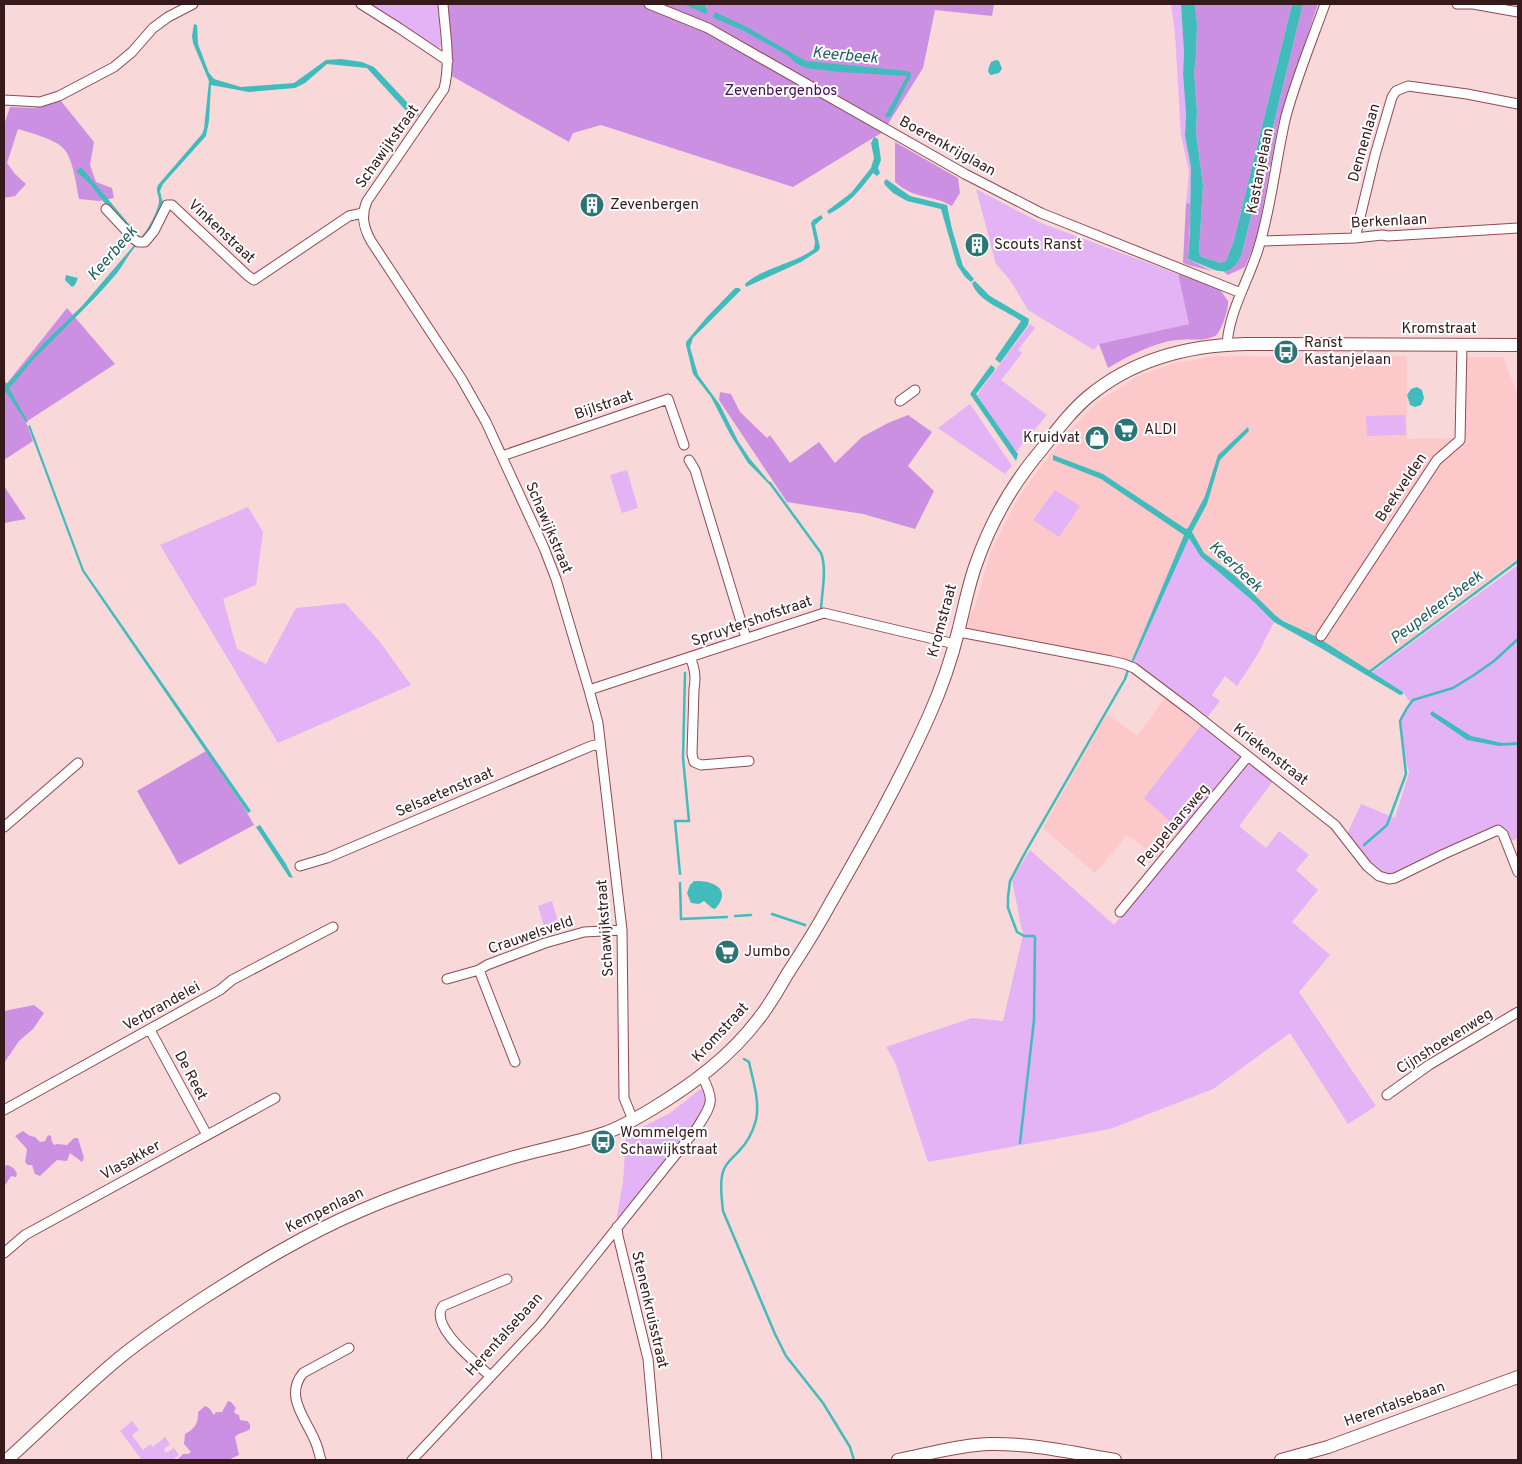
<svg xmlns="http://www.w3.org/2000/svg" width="1522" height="1464" font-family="Overpass,sans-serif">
<rect width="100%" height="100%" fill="#f9d8d9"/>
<path fill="#fdc8c9" d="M1316,354L1407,356V439L1455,438L1457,357H1503L1518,396V558L1369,670L1275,615L1201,553L1199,544L1192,533L1175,556L1131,662L967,629L970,616L975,607L990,554L1016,502L1038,470L1072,428L1098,402L1136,377L1174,363L1218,356L1299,357Z
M1167,695L1204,721L1185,834L1187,837L1165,864L1127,835L1095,873L1043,828L1107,714L1137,736Z"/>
<path fill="#e3b3f5" d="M365,4H438L441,47L435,48Z
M1171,4H1181L1184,53L1183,74L1186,114L1185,136L1191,168V204L1186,203L1189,172L1181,135L1175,34Z
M976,189L1041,223L1178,274L1189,324L1099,344L1094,350L1028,310L1010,280L996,264Z
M1030,324L1035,328L1018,350L1022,353L1001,380L1047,415L1016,452L977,395Z
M970,404L1012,466L1005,474L938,428Z
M1405,415L1406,435L1367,436L1366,416Z
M627,470L638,508L622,513L610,475Z
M1055,490L1080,506L1059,537L1033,520Z
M248,507L263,532L256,585L223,599L237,649L266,664L296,608L345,603L380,642L411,685L278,743L160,545Z
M1189,537L1201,557L1254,602L1274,622L1258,654L1237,686L1225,676L1212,695L1220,701L1206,719L1133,662Z
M1518,565V838L1509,842L1502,826L1389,876L1374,870L1347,834L1361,804L1395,818L1409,773L1403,748L1400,717L1410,702L1403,692L1372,672Z
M1202,724L1274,780L1239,826L1266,848L1279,831L1309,855L1296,870L1318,890L1292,922L1330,955L1299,992L1376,1106L1348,1124L1290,1033L1213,1089L1110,1129L928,1162L895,1062L886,1047L972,1018L1003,1021L1023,935L1012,880L1030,850L1114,925L1187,837L1144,798Z
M552,901L560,929L546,933L538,906Z
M702,1088L706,1092V1105L692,1128L618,1220L617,1216L623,1182L626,1135L670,1113Z
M132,1421L139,1430L132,1435L143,1450L150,1444L153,1447L165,1437L170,1444L164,1449L166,1453L174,1448L179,1455L172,1460H142L120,1431Z"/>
<path fill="#cc90e2" d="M446,4H994L992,16L935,10L923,68L883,132L793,187L601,125L573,133L569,142L450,75Z
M1195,4H1292L1234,240L1226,261L1221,263L1202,257L1199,253L1203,185L1196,133L1197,111L1194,72L1196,57L1197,24Z
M1303,4H1318L1278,125L1257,238L1245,267L1228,275L1223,271C1235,270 1237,263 1242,253Z
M61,101L94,142L90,165L96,182L112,188L114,198L99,201L79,199C76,185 73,156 62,147C52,138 30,133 18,129L7,163L15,174L26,184L15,196L4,198V125L10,107L35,108Z
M895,142L958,178L960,193L952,206C931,194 915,200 895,182Z
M1186,203L1191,204L1188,258L1190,260L1212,271L1188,265L1183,263Z
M1178,274L1219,288L1228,301C1229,308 1221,333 1215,336C1203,342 1188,338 1176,340C1153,343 1128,356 1108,368L1099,344L1189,324Z
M67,308L115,364L26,422L33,441L4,460V387Z
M720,392L731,394L740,412L767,438L770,435L790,463L819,442L835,463L862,437L888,423L908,415L932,432L908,466L934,491L915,529L863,514L787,502L719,400Z
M4,486L26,519L4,523Z
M206,751L245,809L254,825L179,865L137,791Z
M34,1005L44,1013L33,1029L19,1041L4,1063V1011Z
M23,1131L30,1136L35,1137L40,1142L45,1141L48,1135L51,1136L52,1142L54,1145L57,1144L67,1145L74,1138H78L84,1158L82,1162L70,1153L67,1161L57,1160L40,1176L35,1174L32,1165H28L25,1162L27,1149L15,1136Z
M7,1165C12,1166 15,1169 17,1174L16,1177L11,1176L4,1187V1166Z
M228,1401L231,1402L236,1408L234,1412L236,1414L239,1415L240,1420L247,1421L250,1424V1429C245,1433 239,1432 235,1437L239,1455L228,1460H177L183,1454H188L191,1452L184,1444L185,1434C194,1429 199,1423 198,1412L205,1406L209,1408L214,1415L216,1412H222Z"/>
<path fill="#42bbbd" d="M683,4H694L700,6L701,4H705V7L708,10L706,14Z
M1181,4H1195L1197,24L1196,57L1194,72L1197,111L1196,133L1203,185L1199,253L1202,257L1221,263L1226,261L1234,240L1292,4H1303L1242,253C1230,284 1213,268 1190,260L1188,258L1190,231L1191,168L1185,136L1186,114L1183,74L1184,53Z
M715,12L747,27L806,61L907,71L911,73V76L891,116L887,118L885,116L907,76L839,72L806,68L796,63L787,55L744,31L714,18L713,17Z
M194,24L197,25L198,44L209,73L214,79L241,87L294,83L326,60L341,59L362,62L374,67L419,115L414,118L410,115L367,68L327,64L305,83L295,88L249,92L211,85L209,121L206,136L163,184L160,191L163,204L149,234L139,240L106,205L90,184L76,171L81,167L139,236L141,237C147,232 159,209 159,201C159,194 155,192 158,185L202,134L204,129L209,81L193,43L192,36Z
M996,60L999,61L1002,69L999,73L991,75C986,72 989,67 991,62Z
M874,137L878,139L881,160L878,168L880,173L877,176L873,173C860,190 849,204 829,214L827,211L851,193L871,168L874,158L871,143Z
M886,179L910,196L947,205L952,229L963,266L974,279L971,282L965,277L957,265L941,209L907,201L893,193L885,185L884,182Z
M821,215L823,218L815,225L820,248L818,251L801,262L746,287L745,284C762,268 794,264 814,249L815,242L811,223L813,220Z
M136,243L137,245C129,253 124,264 117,273C92,303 64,328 37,356C27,366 19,378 9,388L28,422H26L4,389V380L7,384L44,343L82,306Z
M66,275L78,278L75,285L72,287L65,280Z
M975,281L990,296L1029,319L1028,325L1000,363L995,359L1021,321C1006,310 978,302 972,283Z
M735,288H739L741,290L693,338L690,347L698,375L720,405L738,441L750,459L772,485L771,486L748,463L730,434L711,397L693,374L686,345V342L706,318Z
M991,365L995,368L994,371L976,394L1015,450L1018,454L1016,461L970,394Z
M1417,387L1422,390L1424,398L1421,405L1415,407L1410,405L1407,395L1411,389Z
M30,425L84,570L251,811L248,813L82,571L28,426Z
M1248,427L1249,431L1220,460L1207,504L1192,532L1204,553L1234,575L1275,615L1283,621L1317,637L1403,692V694L1400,695L1319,647L1274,622L1254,602L1201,557L1189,538L1136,656L1133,662H1131L1184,535L1101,479L1053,460V455L1103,474L1186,529L1188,528L1205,496L1218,455Z
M1432,711L1471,736L1502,743L1518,742V745L1499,746L1467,740L1432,716L1430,714Z
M260,825L286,864L293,878L289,877L256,827Z
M694,881C713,880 733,889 715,909L712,908L704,901L699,904L691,903L687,893L690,885Z"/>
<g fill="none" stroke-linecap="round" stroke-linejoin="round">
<path stroke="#42bbbd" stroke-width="2.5" d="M770,483L821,553C827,569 822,591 821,609
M1369,672L1518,561
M1364,845L1387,825L1406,774L1400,721L1407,708L1413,700L1453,688L1474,675L1494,661L1518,639
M680,874L675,821H689L683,758L685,673
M680,883L681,919L727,917
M772,914L805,925
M735,916L751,915
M744,1059L749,1062C753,1081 760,1101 756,1120C753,1131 747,1143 739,1151C733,1158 725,1163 723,1172C719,1184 722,1200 723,1211L775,1334L786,1356L823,1403L850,1447L854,1460
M1020,1143L1034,1020L1035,938L1034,936H1024L1017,932L1008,908V897L1010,881L1026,851L1125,679L1128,670"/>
<defs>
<path id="street" d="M361,4L399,28L448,61
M443,4C445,32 451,61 444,89L367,201C361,215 363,227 371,241L461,378L486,422L544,548L556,579L589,690L598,723L622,930L624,1098L633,1120
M649,4L708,28L965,174L1041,213L1241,293
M1457,4H1473L1518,12
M4,100L40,102L59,96L114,67L132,52L153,28L168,17L193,4
M106,209L134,239L138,242H145L154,231L167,205H172L247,275L254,280L349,216L363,213
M1355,238L1375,155L1392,97L1396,91L1408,86L1467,94L1518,104
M1261,241L1355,238L1382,235L1388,236L1518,228
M1227,345C1229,309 1251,277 1260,243C1272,202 1276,158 1286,116C1296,79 1312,40 1325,4
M900,401L915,390
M502,456L668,399L684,445
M689,460L695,470L746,638
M959,632L1111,661L1124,664L1134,668L1191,711L1335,825L1367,866L1379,876L1389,879L1395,878L1444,854L1498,830L1503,834L1518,872
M1321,636L1437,460L1460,440L1462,345
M690,657C695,669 696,677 694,689L692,754L694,762L701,765L749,761
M589,690L824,613L955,644
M4,827L78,763
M300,866L327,858L591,746L600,744
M1120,912L1248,756
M479,970L515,1062
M447,979L479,970L487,965L545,943L584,932L622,930
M150,1030L207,1135
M1387,1095L1429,1065L1518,1012
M4,1110L220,990L232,980L333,927
M617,1227L618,1236L648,1359L657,1460
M4,1253L25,1235L275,1098
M490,1376C477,1363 428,1326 443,1306L507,1279
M321,1460C319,1454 318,1447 315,1441C306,1419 284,1396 303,1373L349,1348
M412,1460L540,1324L697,1128C711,1105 716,1102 702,1076"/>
<path id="secondary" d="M7,1460C44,1426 80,1391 118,1359C146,1336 176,1316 205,1297C255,1265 306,1234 360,1211C403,1192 449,1177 494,1163C530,1151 569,1145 605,1133C622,1127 637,1118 652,1109C693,1084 731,1056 760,1017C771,1003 779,988 788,973C803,950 817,928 830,904C865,843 900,781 929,716C941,689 951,661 958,632C964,609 968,586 976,564C991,521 1013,483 1042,449C1057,430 1071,411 1089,396C1134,359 1189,345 1246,344L1518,345
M898,1460C928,1454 959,1445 989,1444C1031,1443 1074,1453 1115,1460
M1281,1460L1328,1447L1518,1377"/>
</defs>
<use href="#street" stroke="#8e4a4f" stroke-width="11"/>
<use href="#secondary" stroke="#8e4a4f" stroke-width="14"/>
<use href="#street" stroke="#fff" stroke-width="9"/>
<use href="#secondary" stroke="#fff" stroke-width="12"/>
</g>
<defs>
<symbol id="building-disc" viewBox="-11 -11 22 22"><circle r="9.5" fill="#2b7577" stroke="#fff"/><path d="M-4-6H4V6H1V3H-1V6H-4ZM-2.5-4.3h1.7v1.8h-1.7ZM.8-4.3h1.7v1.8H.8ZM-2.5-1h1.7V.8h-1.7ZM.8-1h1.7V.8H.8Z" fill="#fff"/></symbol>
<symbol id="bus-disc" viewBox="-11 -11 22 22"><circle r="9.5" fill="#2b7577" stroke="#fff"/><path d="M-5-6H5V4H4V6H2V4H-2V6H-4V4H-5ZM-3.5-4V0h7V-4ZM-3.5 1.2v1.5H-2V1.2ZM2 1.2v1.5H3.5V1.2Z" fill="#fff"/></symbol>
<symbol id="supermarket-disc" viewBox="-11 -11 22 22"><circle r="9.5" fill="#2b7577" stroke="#fff"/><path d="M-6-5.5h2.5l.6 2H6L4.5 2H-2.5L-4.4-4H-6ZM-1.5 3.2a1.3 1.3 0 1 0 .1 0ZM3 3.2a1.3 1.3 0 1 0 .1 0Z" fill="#fff"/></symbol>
<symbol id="shop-disc" viewBox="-11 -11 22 22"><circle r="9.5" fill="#2b7577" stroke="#fff"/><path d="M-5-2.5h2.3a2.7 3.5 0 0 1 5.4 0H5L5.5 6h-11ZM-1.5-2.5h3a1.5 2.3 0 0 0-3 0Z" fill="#fff"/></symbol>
</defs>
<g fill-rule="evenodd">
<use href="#building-disc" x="578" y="191" width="28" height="28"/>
<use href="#building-disc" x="963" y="231" width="28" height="28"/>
<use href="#bus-disc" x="1272" y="338" width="28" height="28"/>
<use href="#supermarket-disc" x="1112" y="416" width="28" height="28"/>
<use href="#shop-disc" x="1083" y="424" width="28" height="28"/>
<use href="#supermarket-disc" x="713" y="938" width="28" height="28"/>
<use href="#bus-disc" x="589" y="1128" width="28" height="28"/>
</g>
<g text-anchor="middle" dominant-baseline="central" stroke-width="4" stroke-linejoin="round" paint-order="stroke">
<g font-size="15" fill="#470e59" stroke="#fff">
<text x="781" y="91">Zevenbergenbos</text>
</g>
<g font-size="15" fill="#36191b" stroke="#fff">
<text transform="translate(1365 143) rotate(-74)">Dennenlaan</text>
<text transform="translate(388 147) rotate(-55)">Schawijkstraat</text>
<text transform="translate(947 147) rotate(29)">Boerenkrijglaan</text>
<text transform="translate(1261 171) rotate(-79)">Kastanjelaan</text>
<text transform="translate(1389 222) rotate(-3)">Berkenlaan</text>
<text transform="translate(221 232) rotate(43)">Vinkenstraat</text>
<text x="1439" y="329">Kromstraat</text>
<text transform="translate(604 406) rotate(-19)">Bijlstraat</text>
<text transform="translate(1402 488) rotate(-56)">Beekvelden</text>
<text transform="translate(548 528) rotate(67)">Schawijkstraat</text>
<text transform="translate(943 621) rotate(-75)">Kromstraat</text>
<text transform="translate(752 622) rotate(-19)">Spruytershofstraat</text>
<text transform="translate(1270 755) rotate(38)">Kriekenstraat</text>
<text transform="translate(445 793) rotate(-23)">Selsaetenstraat</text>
<text transform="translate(1174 826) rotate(-50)">Peupelaarsweg</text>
<text transform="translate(606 928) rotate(-94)">Schawijkstraat</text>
<text transform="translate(531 936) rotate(-19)">Crauwelsveld</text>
<text transform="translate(162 1007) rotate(-29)">Verbrandelei</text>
<text transform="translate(721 1033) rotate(-47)">Kromstraat</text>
<text transform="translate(1445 1042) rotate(-32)">Cijnshoevenweg</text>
<text transform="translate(190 1076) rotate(62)">De Reet</text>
<text transform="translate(131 1161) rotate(-29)">Vlasakker</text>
<text transform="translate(325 1211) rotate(-26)">Kempenlaan</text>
<text transform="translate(649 1310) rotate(77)">Stenenkruisstraat</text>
<text transform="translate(505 1335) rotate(-48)">Herentalsebaan</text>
<text transform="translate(1395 1405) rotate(-20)">Herentalsebaan</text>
</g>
<g font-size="15" fill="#36191b" stroke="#fff" text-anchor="start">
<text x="610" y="205">Zevenbergen</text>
<text x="994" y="245">Scouts Ranst</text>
<text x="1304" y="343">Ranst<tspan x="1304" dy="17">Kastanjelaan</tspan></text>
<text x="1144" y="430">ALDI</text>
<text x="1080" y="438" text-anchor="end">Kruidvat</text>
<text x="744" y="952">Jumbo</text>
<text x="620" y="1133">Wommelgem<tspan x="620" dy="17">Schawijkstraat</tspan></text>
</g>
<g font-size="16" font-style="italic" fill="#1e6061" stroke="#fff">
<text transform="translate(845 56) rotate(5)">Keerbeek</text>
<text transform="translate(113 254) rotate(-49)">Keerbeek</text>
<text transform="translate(1235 567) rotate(43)">Keerbeek</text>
<text transform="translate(1437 608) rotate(-37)">Peupeleersbeek</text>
</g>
</g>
<rect width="1522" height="1464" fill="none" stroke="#36191b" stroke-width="10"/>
</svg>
